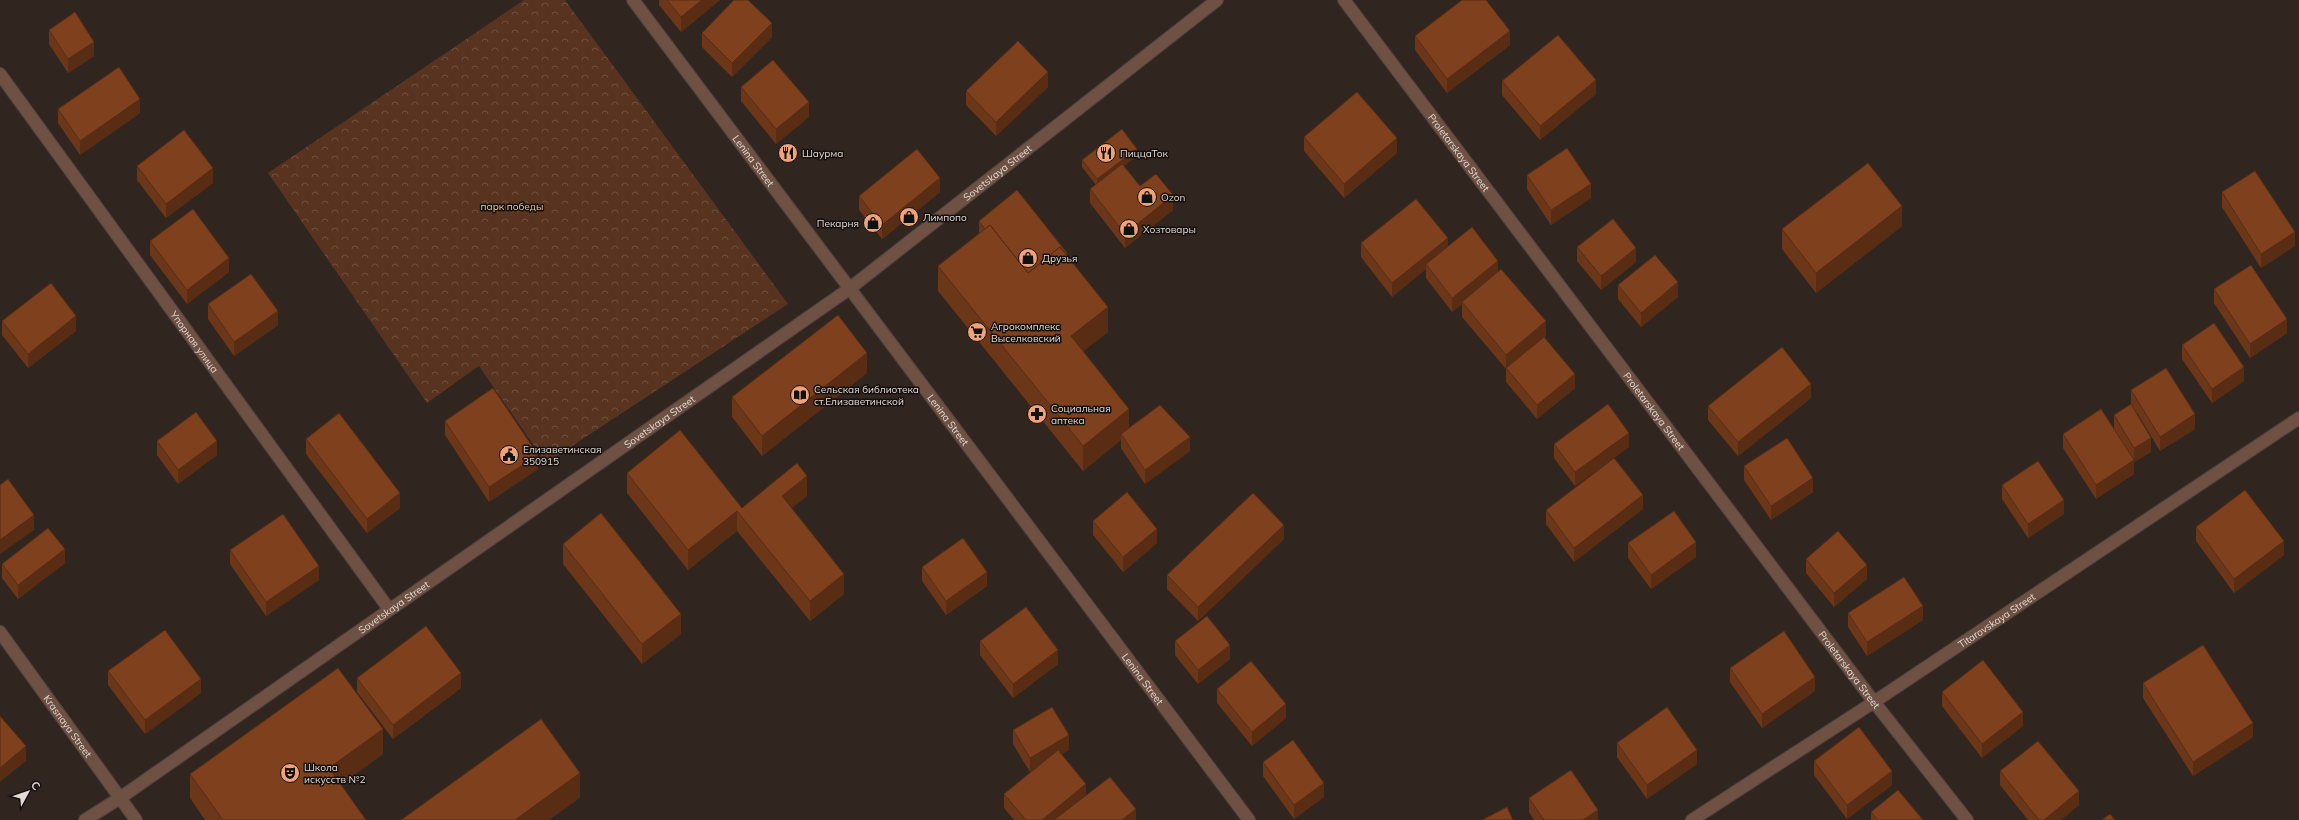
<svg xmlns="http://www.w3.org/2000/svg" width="2299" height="820" font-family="Mulish,sans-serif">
<defs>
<pattern id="park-crowns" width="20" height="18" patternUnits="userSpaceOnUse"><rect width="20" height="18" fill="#58331f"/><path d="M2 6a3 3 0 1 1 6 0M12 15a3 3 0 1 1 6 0" fill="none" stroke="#70503f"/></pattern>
</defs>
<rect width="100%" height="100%" fill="#312520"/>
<path fill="url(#park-crowns)" d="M524,0H565L788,304L546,463L479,366L427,403L268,173Z"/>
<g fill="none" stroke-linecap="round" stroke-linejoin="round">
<defs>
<g id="minor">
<path id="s1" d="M633,0L1249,820"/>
<path id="s2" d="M1344,0L1874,702L1967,820"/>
<path id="s3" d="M0,74L389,609"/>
<path id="s4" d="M0,632L136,820"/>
<path id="s5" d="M85,820L120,798L849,289L1217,0"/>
<path id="s6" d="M1692,820L1874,702L2299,418"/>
</g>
</defs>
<use href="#minor" stroke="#4d423d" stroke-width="14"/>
<use href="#minor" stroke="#6e5143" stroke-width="12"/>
</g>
<path fill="#6c3719" d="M659,0H720L681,32L659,5Z
M49,30L94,56L68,73L49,44Z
M702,33L772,37L732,77L702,47Z
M1415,36L1510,45L1447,93L1415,50Z
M1502,81L1596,94L1540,140L1502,95Z
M741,87L809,117L776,144L741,101Z
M1048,87L996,136L966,105V91Z
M58,109L140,113L80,155L58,123Z
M1304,137L1397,153L1344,198L1304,151Z
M1137,156L1124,166L1140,186L1173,210L1125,248L1090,203V189L1096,185L1082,167V160Z
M137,166L213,183L166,218L137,180Z
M1527,175L1591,198L1551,225L1527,189Z
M940,192L882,239L859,210V196Z
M2222,192L2295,246L2261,268L2222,207Z
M979,221L1067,255L1108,332L1083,351L1129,428L1190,451L1145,484L1121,448V440L1083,471L938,291V266L979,234Z
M1902,226L1816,293L1782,249V229Z
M150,241L229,272L187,304L150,255Z
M1361,243L1448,247L1498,272L1546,336L1544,337L1575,388L1537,419L1506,382V369L1462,317V304L1452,312L1426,278V269L1392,297L1361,257Z
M1577,247L1636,262L1601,290L1577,261Z
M1618,285L1678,297L1641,327L1618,299Z
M2214,289L2287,333L2250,358L2214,303Z
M208,304L278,325L234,356L208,319Z
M2,321L76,331L28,368L2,335Z
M2182,345L2244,381L2212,403L2182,359Z
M867,373L762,456L732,417V397Z
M2131,390L2195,429L2160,451L2136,411L2151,452L2134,462V474L2096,499L2063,448V434L2114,429V415L2131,404Z
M1811,398L1738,456L1708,420V406Z
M445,421L538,469L489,502L445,435Z
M306,439L400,508L367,533L306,454Z
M157,441L217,455L178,484L157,455Z
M1554,444L1629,447L1575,486L1554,458Z
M1744,466L1813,492L1771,520L1744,480Z
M627,473L742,508L807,496L791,508L844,594L810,621L737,531L688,570L627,493Z
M2002,485L2064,514L2028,538L2002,499Z
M1643,509L1574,562L1546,524V510Z
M1093,521L1157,543L1123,572L1093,535Z
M2196,527L2284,555L2234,593L2196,541Z
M1284,539L1198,621L1167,589V575Z
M1628,543L1696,557L1651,589L1628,558Z
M563,544L681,634L642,664L563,564Z
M230,550L319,580L266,616L230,564Z
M1806,559L1867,579L1834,607L1806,573Z
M65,563L18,599L2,578V564Z
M922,567L987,586L946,615L922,581Z
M1848,613L1923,620L1867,656L1848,627Z
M980,641L1058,664L1013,698L980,655Z
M1175,641L1230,659L1198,684L1175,655Z
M1730,668L1815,691L1762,728L1730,682Z
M108,671L201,693L145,734L108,685Z
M357,678L461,688L393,739L357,692Z
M2143,683L2253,737L2193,776L2143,698Z
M1217,689L1286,718L1252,746L1217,703Z
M1942,692L2023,726L1982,758L1942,706Z
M1013,730L1069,750L1062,754L1086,795L1136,820H1014L1004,808V794L1032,771L1030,772L1013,744Z
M1617,743L1697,764L1647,799L1617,757Z
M383,754L341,784L366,820H205L190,798V774Z
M1814,761L1892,785L1847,819L1814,775Z
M1263,762L1324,797L1294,819L1263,776Z
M2000,771L2079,805L2061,820H2028L2000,785Z
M1529,798L1598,820H1534L1529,812Z
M1871,812L1923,820H1871Z"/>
<path fill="#582d14" d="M702,0H720L681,32V17Z
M772,23V37L732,77V63Z
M1510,31V45L1447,93V79Z
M94,42V56L68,73V59Z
M1048,72V87L996,136V122Z
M1596,80V94L1540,140V126Z
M140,99V113L80,155V141Z
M809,102V117L776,144V129Z
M1397,138V153L1344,198V184Z
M1137,149V156L1097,186V179Z
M213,168V183L166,218V204Z
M940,178V192L882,239V225Z
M1591,184V198L1551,225V210Z
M1173,195V210L1125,248V234Z
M1902,206V226L1816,293V273Z
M2295,232V246L2261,268V254Z
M1448,238V252L1426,264V269L1392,297V283Z
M1636,248V262L1601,290V276Z
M229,258V272L187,304V290Z
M1498,261V275L1462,302V304L1452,312V298Z
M1678,282V297L1641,327V313Z
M1108,307V332L1071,361V336Z
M278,311V325L234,356V342Z
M76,316V331L28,368V354Z
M2287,319V333L2250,358V344Z
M1546,321V336L1506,369V355Z
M867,353V373L762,456V436Z
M2244,367V381L2212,403V389Z
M1575,374V388L1537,419V405Z
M1811,384V398L1738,456V442Z
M1129,409V434H1121V440L1083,471V446Z
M2195,414V429L2160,451V437Z
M1629,433V447L1575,486V472Z
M1190,437V451L1145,484V470Z
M2151,438V452L2134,462V448Z
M217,441V455L178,484V470Z
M538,455V469L489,502V487Z
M2134,460V474L2096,499V485Z
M807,476V496L782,516V496Z
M1813,478V492L1771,520V506Z
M400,493V508L367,533V519Z
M1643,495V509L1574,562V548Z
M2064,500V514L2028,538V524Z
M737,511V531L688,570V550Z
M34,515V530L0,554V540Z
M1284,525V539L1198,621V607Z
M1157,529V543L1123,572V557Z
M2284,541V555L2234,593V579Z
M1696,542V557L1651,589V575Z
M65,549V563L18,599V585Z
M1867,565V579L1834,607V593Z
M319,566V580L266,616V602Z
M987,572V586L946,615V601Z
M844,574V594L810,621V601Z
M1923,606V620L1867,656V642Z
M681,614V634L642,664V644Z
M1230,645V659L1198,684V670Z
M1058,650V664L1013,698V684Z
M461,673V688L393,739V725Z
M1815,677V691L1762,728V714Z
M201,679V693L145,734V720Z
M1286,704V718L1252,746V732Z
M2023,712V726L1982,758V744Z
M2253,723V737L2193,776V762Z
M383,729V754L329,793V768Z
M1069,735V750L1030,772V758Z
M26,746V761L0,782V768Z
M1697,750V764L1647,799V785Z
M1892,771V785L1847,819V805Z
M580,773V798L549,820H515Z
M1324,783V797L1294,819V805Z
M1086,784V798L1059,820H1042Z
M2079,791V805L2061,820H2044Z
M1136,809V820H1122Z
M1598,810V820H1583Z"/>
<path fill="#7e401d" stroke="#582d14" d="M667,0H702L681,17Z
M734,0H748L772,23L732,63L702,33Z
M1462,0H1486L1510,31L1447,79L1415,36Z
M75,12L94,42L68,59L49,30Z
M1558,35L1596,80L1540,126L1502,81Z
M1018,41L1048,72L996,122L966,91Z
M773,60L809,102L776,129L741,87Z
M119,67L140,99L80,141L58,109Z
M1357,92L1397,138L1344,184L1304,137Z
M1122,129L1137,149L1097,179L1082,160Z
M184,130L213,168L166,204L137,166Z
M1567,148L1591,184L1551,210L1527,175Z
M917,149L940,178L882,225L859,196Z
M1868,163L1902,206L1816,273L1782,229Z
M1122,164L1140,186L1156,174L1173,195L1125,234L1090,189Z
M2255,171L2295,232L2261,254L2222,192Z
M1017,190L1067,253L1066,254L1060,247L1028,273L990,225L985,229L979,221Z
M1416,199L1448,238L1392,283L1361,243Z
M193,209L229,258L187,290L150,241Z
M1613,219L1636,248L1601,276L1577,247Z
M990,225L1028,273L1060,247L1108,307L1071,336L1129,409L1083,446L938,266Z
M1472,227L1498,261L1452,298L1426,264Z
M1655,255L1678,282L1641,313L1618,285Z
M2251,265L2287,319L2250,344L2214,289Z
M1501,269L1546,321L1506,355L1462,302Z
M251,274L278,311L234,342L208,304Z
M51,283L76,316L28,354L2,321Z
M838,315L867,353L762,436L732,397Z
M2214,323L2244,367L2212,389L2182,345Z
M1544,337L1575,374L1537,405L1506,368Z
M1782,347L1811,384L1738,442L1708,406Z
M2166,368L2195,414L2160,437L2131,390Z
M493,388L538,455L489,487L445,421Z
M1608,404L1629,433L1575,472L1554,444Z
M2131,404L2151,438L2134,448L2114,415Z
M1160,405L1190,437L1145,470L1121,434Z
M2101,409L2134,460L2096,485L2063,434Z
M196,412L217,441L178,470L157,441Z
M339,413L400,493L367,519L306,439Z
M680,430L742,508L797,463L807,476L782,496L844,574L810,601L737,511L688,550L627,473Z
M1787,438L1813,478L1771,506L1744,466Z
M1614,458L1643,495L1574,548L1546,510Z
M2038,461L2064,500L2028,524L2002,485Z
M8,479L34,515L0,540V485Z
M2245,490L2284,541L2234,579L2196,527Z
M1127,492L1157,529L1123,557L1093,521Z
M1253,493L1284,525L1198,607L1167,575Z
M1674,511L1696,542L1651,575L1628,543Z
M601,513L681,614L642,644L563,544Z
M283,514L319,566L266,602L230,550Z
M48,528L65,549L18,585L2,564Z
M1838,531L1867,565L1834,593L1806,559Z
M963,538L987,572L946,601L922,567Z
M1904,577L1923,606L1867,642L1848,613Z
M1026,607L1058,650L1013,684L980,641Z
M1207,616L1230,645L1198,670L1175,641Z
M426,626L461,673L393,725L357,678Z
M165,630L201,679L145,720L108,671Z
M1784,631L1815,677L1762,714L1730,668Z
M2203,645L2253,723L2193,762L2143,683Z
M1983,660L2023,712L1982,744L1942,692Z
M1251,661L1286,704L1252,732L1217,689Z
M338,668L383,729L329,768L366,820H223L190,774Z
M1052,707L1069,735L1030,758L1013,730Z
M1667,707L1697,750L1647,785L1617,743Z
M0,716L26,746L0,768Z
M541,719L580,773L515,820H401Z
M1859,727L1892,771L1847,805L1814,761Z
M1293,740L1324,783L1294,805L1263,762Z
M2038,741L2079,791L2044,820H2039L2000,771Z
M1058,750L1086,784L1042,820H1026L1004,794Z
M1571,770L1598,810L1583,820H1544L1529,798Z
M1110,777L1136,809L1122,820H1054Z
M1898,790L1923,820H1878L1871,812Z
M1507,807L1513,820H1482Z
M2110,814L2115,820H2102Z"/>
<defs>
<symbol id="restaurant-disc" viewBox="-11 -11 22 22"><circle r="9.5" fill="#f0a27a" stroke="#15100d"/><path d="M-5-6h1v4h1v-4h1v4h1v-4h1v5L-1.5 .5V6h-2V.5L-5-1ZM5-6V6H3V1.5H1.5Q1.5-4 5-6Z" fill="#111"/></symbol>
<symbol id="shop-disc" viewBox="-11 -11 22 22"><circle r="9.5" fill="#f0a27a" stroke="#15100d"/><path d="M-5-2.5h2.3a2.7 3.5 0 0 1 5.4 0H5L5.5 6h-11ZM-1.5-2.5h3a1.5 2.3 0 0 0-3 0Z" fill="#111"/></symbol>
<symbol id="supermarket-disc" viewBox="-11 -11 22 22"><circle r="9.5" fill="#f0a27a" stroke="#15100d"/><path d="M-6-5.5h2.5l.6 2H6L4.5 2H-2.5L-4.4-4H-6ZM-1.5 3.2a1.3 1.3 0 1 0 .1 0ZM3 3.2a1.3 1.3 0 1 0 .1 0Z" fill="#111"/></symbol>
<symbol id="library-disc" viewBox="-11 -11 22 22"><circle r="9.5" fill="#f0a27a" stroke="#15100d"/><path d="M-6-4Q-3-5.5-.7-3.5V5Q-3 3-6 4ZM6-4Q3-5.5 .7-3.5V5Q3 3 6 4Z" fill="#111"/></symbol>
<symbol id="pharmacy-disc" viewBox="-11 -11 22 22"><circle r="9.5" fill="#f0a27a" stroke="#15100d"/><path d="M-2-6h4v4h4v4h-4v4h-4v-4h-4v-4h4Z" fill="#111"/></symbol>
<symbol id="civic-disc" viewBox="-11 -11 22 22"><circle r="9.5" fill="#f0a27a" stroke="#15100d"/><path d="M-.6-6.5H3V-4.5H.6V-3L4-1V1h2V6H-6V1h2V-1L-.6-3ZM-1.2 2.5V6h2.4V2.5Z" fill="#111"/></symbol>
<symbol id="theatre-disc" viewBox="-11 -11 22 22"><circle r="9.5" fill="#f0a27a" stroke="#15100d"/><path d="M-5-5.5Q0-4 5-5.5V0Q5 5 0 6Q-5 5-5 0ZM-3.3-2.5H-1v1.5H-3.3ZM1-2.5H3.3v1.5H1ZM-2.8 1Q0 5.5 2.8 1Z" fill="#111"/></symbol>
</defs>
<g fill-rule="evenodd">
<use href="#restaurant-disc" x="777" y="142" width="22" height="22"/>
<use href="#restaurant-disc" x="1095" y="142" width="22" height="22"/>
<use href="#shop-disc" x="1136" y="186" width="22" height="22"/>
<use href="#shop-disc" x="898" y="206" width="22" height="22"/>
<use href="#shop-disc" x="862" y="212" width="22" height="22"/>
<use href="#shop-disc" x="1118" y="218" width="22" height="22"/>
<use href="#shop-disc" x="1017" y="247" width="22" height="22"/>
<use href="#supermarket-disc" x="966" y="321" width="22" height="22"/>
<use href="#library-disc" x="789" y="384" width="22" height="22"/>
<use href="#pharmacy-disc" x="1026" y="403" width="22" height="22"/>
<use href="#civic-disc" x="498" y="444" width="22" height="22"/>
<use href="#theatre-disc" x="279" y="762" width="22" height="22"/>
</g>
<g text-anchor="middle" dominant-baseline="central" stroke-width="3" stroke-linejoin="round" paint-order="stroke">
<g font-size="10" fill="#e1dad6" stroke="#15100d">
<text stroke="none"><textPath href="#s2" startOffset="191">Proletarskaya Street</textPath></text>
<text stroke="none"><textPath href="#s1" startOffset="201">Lenina Street</textPath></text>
<text stroke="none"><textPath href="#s5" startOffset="1119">Sovetskaya Street</textPath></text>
<text stroke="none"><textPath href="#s3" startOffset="331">Упорная улица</textPath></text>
<text stroke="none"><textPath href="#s2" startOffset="515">Proletarskaya Street</textPath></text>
<text stroke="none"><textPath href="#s1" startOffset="525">Lenina Street</textPath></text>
<text stroke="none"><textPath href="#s5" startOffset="699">Sovetskaya Street</textPath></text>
<text stroke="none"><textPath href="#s5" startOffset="375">Sovetskaya Street</textPath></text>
<text stroke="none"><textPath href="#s6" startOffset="364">Titarovskaya Street</textPath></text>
<text stroke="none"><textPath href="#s2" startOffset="839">Proletarskaya Street</textPath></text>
<text stroke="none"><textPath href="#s1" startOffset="849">Lenina Street</textPath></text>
<text stroke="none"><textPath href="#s4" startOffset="116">Krasnaya Street</textPath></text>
</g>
<g font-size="10" fill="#e1dad6" stroke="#15100d" text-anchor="start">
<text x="802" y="153">Шаурма</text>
<text x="1120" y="153">ПиццаТок</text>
<text x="1161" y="197">Ozon</text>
<text x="923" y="217">Лимпопо</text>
<text x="859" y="223" text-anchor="end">Пекарня</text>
<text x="1143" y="229">Хозтовары</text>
<text x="1042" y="258">Друзья</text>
<text x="991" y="326">Агрокомплекс<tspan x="991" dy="12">Выселковский</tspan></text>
<text x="814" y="389">Сельская библиотека<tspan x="814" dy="12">ст.Елизаветинской</tspan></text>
<text x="1051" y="408">Социальная<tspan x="1051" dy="12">аптека</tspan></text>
<text x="523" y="449">Елизаветинская<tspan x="523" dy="12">350915</tspan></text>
<text x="304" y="767">Школа<tspan x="304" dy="12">искусств №2</tspan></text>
</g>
<g font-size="10" fill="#fdc4a7" stroke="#15100d">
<text x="512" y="206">парк победы</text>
</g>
</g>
<g transform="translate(28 792) rotate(50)" stroke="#15100d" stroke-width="3" paint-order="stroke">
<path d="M0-3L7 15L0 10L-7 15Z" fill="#e1dad6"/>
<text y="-6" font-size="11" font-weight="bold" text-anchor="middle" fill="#e1dad6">С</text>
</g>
</svg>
